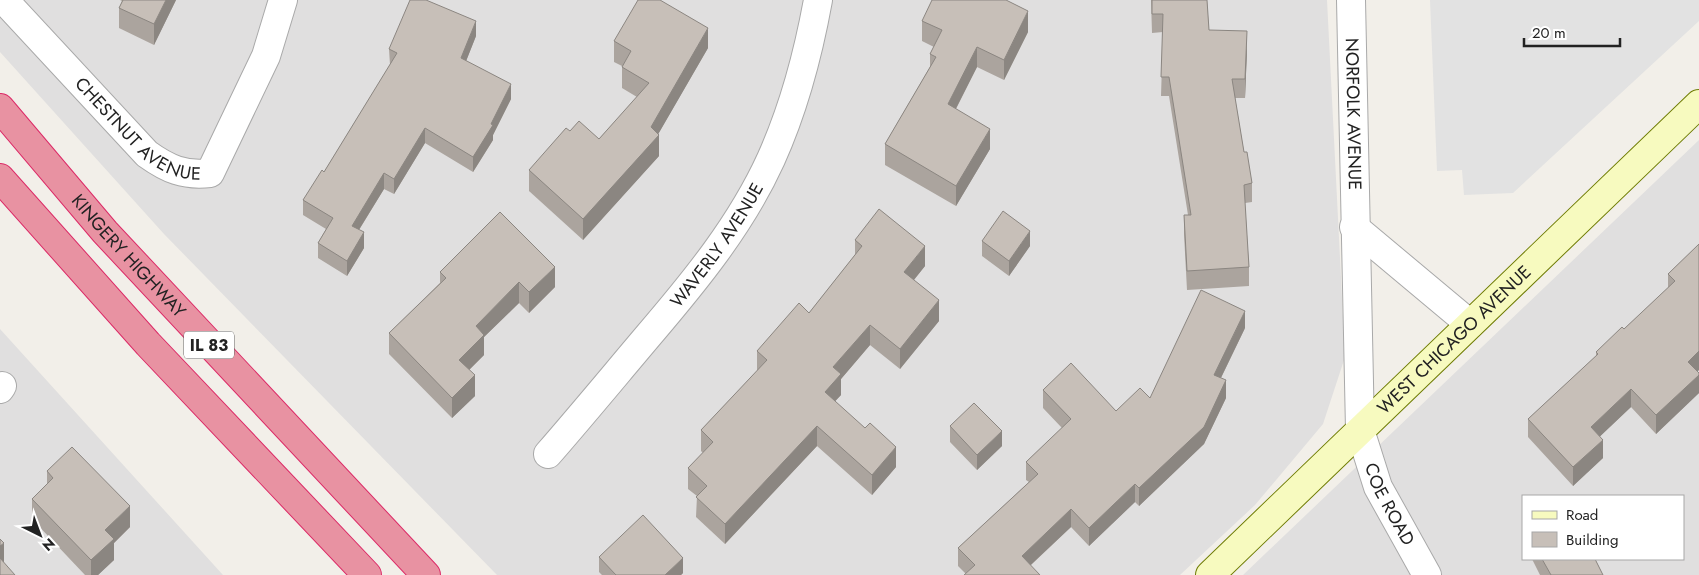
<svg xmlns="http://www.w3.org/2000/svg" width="1699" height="575" font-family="Jost,sans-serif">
<rect width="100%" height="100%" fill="#f2efe9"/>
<path fill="#e0dfdf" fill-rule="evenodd" d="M0,0H1327L1345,357L1323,424L1255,505L1180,575H497L164,234L0,52Z
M1699,140V575H1243ZM1523,496H1683V559H1523Z
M0,329L223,575H0Z"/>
<path fill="#e2e2e2" d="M1430,0H1699V21L1513,193L1464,195L1462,170L1437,171Z"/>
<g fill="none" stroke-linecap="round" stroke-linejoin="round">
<defs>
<g id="minor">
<path id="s1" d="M4,0L147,154C168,169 184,176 210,173L266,56L283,0"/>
<path id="s2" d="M1351,0L1360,430L1378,487L1427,575"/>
<path d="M1354,227L1470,324"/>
<path d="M0,389L2,386"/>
<path id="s3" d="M548,454C582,415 615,375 648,336C695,281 741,225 771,159C794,108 808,55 818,0"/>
</g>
<g id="secondary">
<path id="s4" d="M1210,575L1699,104"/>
</g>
<g id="motorway">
<path id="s5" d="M0,108L105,232L426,575"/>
<path d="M0,178L148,344L367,575"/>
</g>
</defs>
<use href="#minor" stroke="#a9a9a9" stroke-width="30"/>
<use href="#secondary" stroke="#707d05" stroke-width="30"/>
<use href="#motorway" stroke="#dc2a67" stroke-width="30"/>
<use href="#minor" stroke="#fff" stroke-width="28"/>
<use href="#secondary" stroke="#f7fabf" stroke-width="28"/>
<use href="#motorway" stroke="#e892a2" stroke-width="28"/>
</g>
<path fill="#aba49e" d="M120,0H176L154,45L119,28V8L122,1Z
M1151,0H1207L1209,30L1247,50L1245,98H1235L1244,152L1252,183V202L1245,203L1249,267V286L1187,290L1184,234V215H1188L1169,96H1161L1163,32L1152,33Z
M922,21L1028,32L1004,80L977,67L956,109L990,149L956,206L885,165V144L930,67V54L934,47L922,41Z
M476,36L466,61L511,99L493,135V140L473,172L425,143L394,194L384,189L359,230L364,248L347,276L318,258V243L326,229L303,215V200L324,172L390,65L389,49Z
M614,41L708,48L658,134L659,156L583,240L529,191V170L570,131L599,139L637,97L622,88V66L614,62Z
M500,212L555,287L529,313L519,303L484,337V355L469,370L475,396L452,418L389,354V333L440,283V272Z
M855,240L925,266L914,280L939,321L900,369L870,345L841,379V395L835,401L896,467L872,495L817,446L725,544L696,517L697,496L688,489V468L703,453L701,451V430L757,371V351L809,313L855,255Z
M982,241L1030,246L1009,276L982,256Z
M1699,244V370L1697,371L1699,373V393L1656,434L1631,407L1600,436L1603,458L1573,486L1528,437V419L1596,356V352L1624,329L1668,288V274Z
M1245,328L1221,378L1226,398L1204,444L1139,506L1135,502L1089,546L1071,527L1031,565L966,574L958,566V548L1029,482L1026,480V462L1062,428L1043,408V390L1116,411L1150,398Z
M950,426L1002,446L977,470L950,442Z
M47,471L130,527L114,543V560L98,575H85L32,519V499L47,484Z
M599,557L683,573L681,575H602L599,572Z
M1532,559H1595L1603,575H1540Z"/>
<path fill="#8b8681" d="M166,0H176L154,45V24Z
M1028,11V32L1004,80V60Z
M476,21V36L461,74V58Z
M708,28V48L656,138L659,135V156L583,240V219L651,127Z
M1247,31V50L1245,98V79Z
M977,47V67L948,124V104Z
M511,84V99L493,135V140L473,172V157Z
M425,128V143L394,194V179Z
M990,129V149L956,206V186Z
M384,173V189L352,241V226Z
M1030,231V246L1009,276V261Z
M364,232V248L347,276V261Z
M925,246V266L904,292V272Z
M555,267V287L529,313V292Z
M519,282V303L484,337V355L459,380V360L476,326Z
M939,300V321L900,369V349Z
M1245,311V328L1214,392V375Z
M870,325V345L841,379V395L825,412V392L833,367Z
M1699,351V370L1688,380V362Z
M475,375V396L452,418V398Z
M1699,375V393L1656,434V415Z
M1226,380V398L1204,444L1139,506V488Z
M1631,389V407L1591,445V427Z
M817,426V446L725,544V524Z
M1002,431V446L977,470V455Z
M1603,440V458L1573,486V467Z
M896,447V467L872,495V475Z
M1135,484V502L1089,546V528Z
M130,506V527L114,543V560L98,575H91V560L105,530Z
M1071,509V527L1022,573V556Z
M4,543V562L0,565V546Z
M683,558V573L681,575H665Z"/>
<path fill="#c7bfb8" stroke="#8b8681" d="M123,0H166L154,24L119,8Z
M410,0H426L476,21L461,58L511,84L491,124L493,125L473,157L425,128L394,179L384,173L352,226L364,232L347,261L318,243L333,218L303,200L322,170L324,172L397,53L389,49Z
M638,0H660L708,28L651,127L659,135L583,219L529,170L566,128L570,131L579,121L599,139L649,83L622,67L631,51L614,41Z
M932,0H1006L1028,11L1004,60L977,47L948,104L990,129L956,186L885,144L936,57L930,54L942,30L922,21Z
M1152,0H1207L1209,30L1247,31L1245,79H1232L1244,152H1247L1252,183L1244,185L1249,267L1187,271L1184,215H1191L1169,77H1161L1163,14H1152Z
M879,209L925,246L904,272L939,300L900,349L870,325L833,367L841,374L825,392L865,428L870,423L896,447L872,475L817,426L725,524L696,497L707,486L688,468L713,442L701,430L767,360L757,351L799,303L809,313L862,246L855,240Z
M1003,211L1030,231L1009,261L982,241Z
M500,212L555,267L529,292L519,282L476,326L484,335L459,360L475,375L452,398L389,333L446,278L440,272Z
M1699,244V351L1688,362L1699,373V375L1656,415L1631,389L1591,427L1603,440L1573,467L1528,419L1598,354L1596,352L1622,327L1624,329L1675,281L1668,274Z
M1201,290L1245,311L1214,375L1226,380L1204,427L1139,488L1135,484L1089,528L1071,509L1022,556L1040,575H964L975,565L958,548L1038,474L1026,462L1071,419L1043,390L1071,363L1116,411L1140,388L1150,398Z
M974,403L1002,431L977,455L950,426Z
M72,447L130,506L105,530L114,539L91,560L32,499L53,478L47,471Z
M643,515L683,558L665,575H616L599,557Z
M0,539L4,543L0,546Z
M0,558L15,575H0Z
M1542,559H1595L1603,575H1551Z"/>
<g text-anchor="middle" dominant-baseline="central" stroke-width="4" stroke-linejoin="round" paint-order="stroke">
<rect fill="#fff" stroke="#646464" stroke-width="1" x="184" y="331.5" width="50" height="27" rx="4"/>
<g font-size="16" font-weight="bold" fill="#222">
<text x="209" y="345">IL 83</text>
</g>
<g font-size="18" fill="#222" stroke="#fff">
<text stroke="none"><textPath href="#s2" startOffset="114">NORFOLK AVENUE</textPath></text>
<text stroke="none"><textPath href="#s1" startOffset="189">CHESTNUT AVENUE</textPath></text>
<text stroke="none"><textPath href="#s3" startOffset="269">WAVERLY AVENUE</textPath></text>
<text stroke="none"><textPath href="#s5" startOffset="196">KINGERY HIGHWAY</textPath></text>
<text stroke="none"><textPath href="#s4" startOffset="339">WEST CHICAGO AVENUE</textPath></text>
<text stroke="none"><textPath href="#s2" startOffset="510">COE ROAD</textPath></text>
</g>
</g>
<rect x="1522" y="495" width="162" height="65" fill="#ffffff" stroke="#a7a7a7"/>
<rect x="1532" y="511" width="25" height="8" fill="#f7fabf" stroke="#a7a7a7"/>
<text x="1566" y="520" font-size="15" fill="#222222">Road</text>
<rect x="1532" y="532" width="25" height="15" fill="#c7bfb8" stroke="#a7a7a7"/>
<text x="1566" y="545" font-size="15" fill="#222222">Building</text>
<g transform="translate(40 535) rotate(138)" stroke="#ffffff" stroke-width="4" paint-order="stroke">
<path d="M0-4L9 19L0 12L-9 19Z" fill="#222222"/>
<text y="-8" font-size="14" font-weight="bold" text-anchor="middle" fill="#222222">N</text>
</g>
<path d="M1524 38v8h96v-8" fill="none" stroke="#222222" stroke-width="2.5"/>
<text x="1532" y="38" font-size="15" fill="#222222" stroke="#ffffff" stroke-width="4" paint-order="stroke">20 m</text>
</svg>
